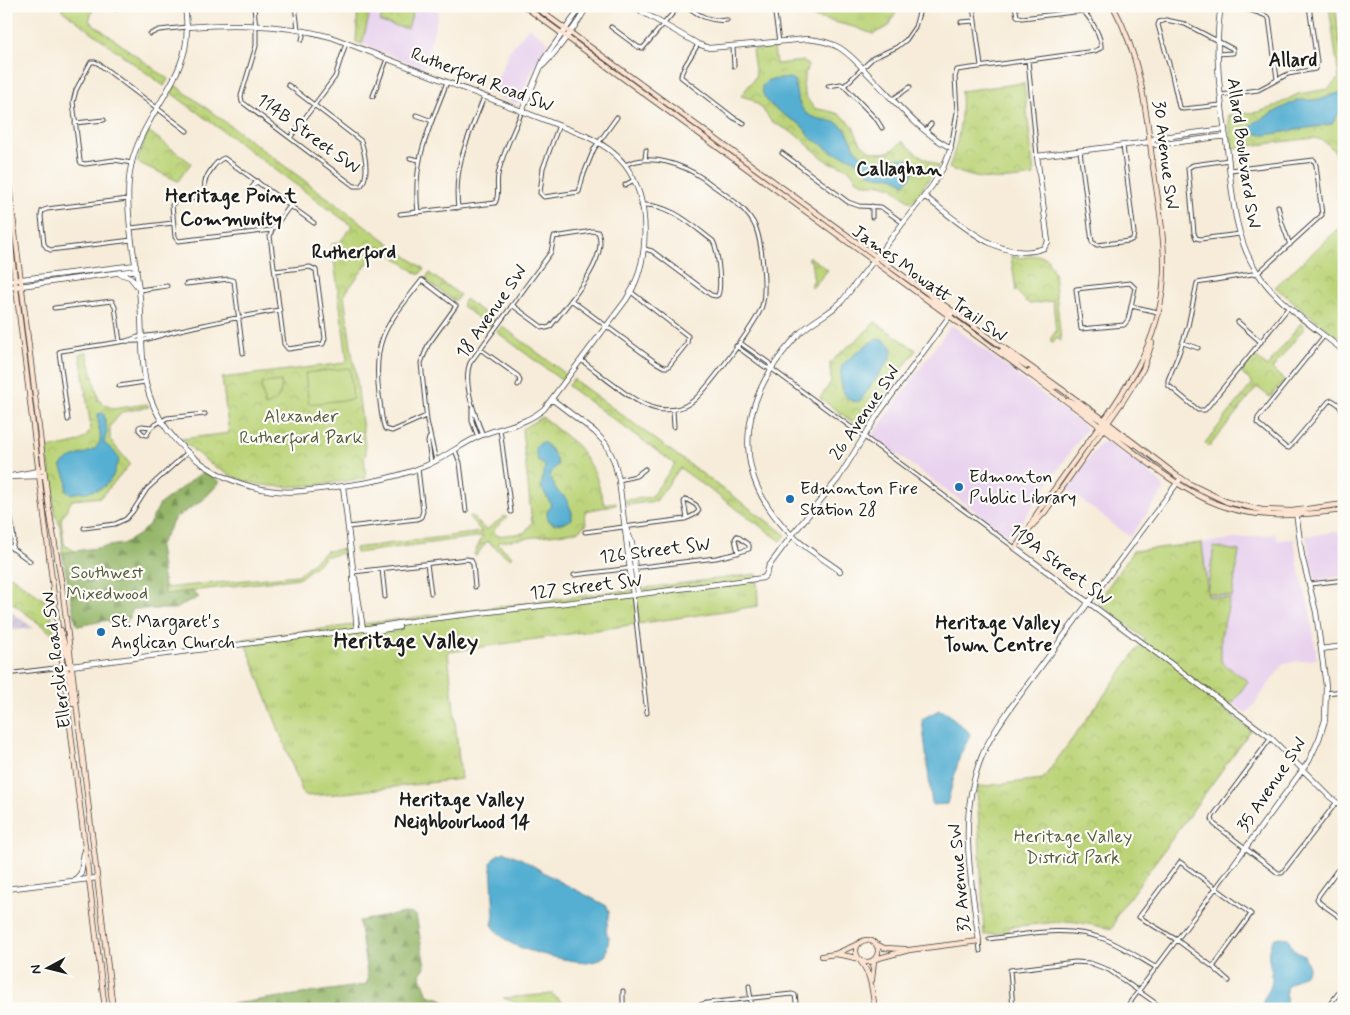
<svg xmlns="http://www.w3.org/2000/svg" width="1350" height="1015" font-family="Mynerve,sans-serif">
<defs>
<pattern id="industrial-furrows" width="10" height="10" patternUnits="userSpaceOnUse" patternTransform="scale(1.25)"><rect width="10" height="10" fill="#c9bfd7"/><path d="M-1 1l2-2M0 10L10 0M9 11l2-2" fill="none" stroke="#aca4b8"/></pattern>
<pattern id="grass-tufts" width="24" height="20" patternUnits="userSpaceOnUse" patternTransform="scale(1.25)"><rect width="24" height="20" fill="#bcd479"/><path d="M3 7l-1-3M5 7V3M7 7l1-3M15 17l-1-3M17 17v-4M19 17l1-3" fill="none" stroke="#a1b568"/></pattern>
<pattern id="forest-firs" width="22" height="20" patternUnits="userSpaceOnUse" patternTransform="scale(1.25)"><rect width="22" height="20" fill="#95b669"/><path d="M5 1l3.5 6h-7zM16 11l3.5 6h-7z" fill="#799356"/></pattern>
<pattern id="park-crowns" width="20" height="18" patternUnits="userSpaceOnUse" patternTransform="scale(1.25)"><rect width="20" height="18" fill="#bcd479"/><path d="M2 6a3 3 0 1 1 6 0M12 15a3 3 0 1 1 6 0" fill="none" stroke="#a1b568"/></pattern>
</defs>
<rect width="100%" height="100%" fill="#fdfcf7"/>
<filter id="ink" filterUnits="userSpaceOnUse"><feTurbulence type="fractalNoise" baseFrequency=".02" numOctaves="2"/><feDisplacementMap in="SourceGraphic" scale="10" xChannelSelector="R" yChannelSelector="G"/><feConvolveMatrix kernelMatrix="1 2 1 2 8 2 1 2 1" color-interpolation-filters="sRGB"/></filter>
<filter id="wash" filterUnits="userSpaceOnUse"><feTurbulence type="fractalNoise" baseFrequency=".0096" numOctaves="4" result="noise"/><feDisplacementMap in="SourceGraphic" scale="20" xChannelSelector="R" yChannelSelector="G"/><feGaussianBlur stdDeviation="1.12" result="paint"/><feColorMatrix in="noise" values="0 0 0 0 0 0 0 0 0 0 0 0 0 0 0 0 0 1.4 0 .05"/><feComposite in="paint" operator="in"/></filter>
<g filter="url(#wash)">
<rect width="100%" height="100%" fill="#f7ecd9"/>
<path fill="#e8d2ee" d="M414,6H421L439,11L424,68L362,44L371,8L383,12L380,21L408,29Z
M529,27L547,41L548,44L533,68L519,102L515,104L491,94L510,50Z
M951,325L1087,428L1011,537L872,436Z
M1106,441L1137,463L1162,484L1164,490L1130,537L1067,489L1100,443Z
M1343,531L1344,576L1315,580L1306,536Z
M1276,534L1277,540L1294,539L1298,565L1310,611L1317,659L1284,663L1247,714L1232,703L1248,681L1221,662V636L1230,600L1208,596L1202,543Z"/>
<path fill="url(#industrial-furrows)" d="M6,608L33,628L6,631Z"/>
<path fill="url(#grass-tufts)" stroke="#6c784a" d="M802,6H899L889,26L873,34L854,27L806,15Z
M757,574L758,606L448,652L461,779L336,794L304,796L244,639Z"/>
<path fill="url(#forest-firs)" stroke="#586942" d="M204,471L220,482L203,500L175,518L159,546L165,594L190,591L199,597L175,609H133L125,625L113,627L108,620L78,626L76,623L62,553L123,544L140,534L150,523L160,504Z
M406,913L416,915L425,967L420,974L428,995L442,999L447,1003L442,1006L425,1009H197L365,985L368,980L359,921Z"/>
<path fill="url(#park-crowns)" stroke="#6c784a" d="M62,6H94L89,21L168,79L164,86L62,10Z
M358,6H414L408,29L380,22L383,12L371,8L362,44L356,42Z
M1329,6H1335L1344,73V124L1340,128L1338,140L1344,183V220L1336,154C1330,145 1325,140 1314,138L1232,148L1228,115L1258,112L1273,107L1298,94L1328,89L1339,78Z
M774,48L776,64L804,61L808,66C801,85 801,92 814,108C826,111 838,111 847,120C854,125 855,133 859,140C865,150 879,156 890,151C895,149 899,144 902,141L916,153L938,166L912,203L892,187L882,184H866L857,180L850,170L837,164L829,163L795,134L771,121L761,107L751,99L741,96L756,76L752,50Z
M1024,83L1034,176C1001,181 980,182 949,168C958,143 963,118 961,91Z
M175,85L424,269L419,275L380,246L344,295L353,361L355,366L366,455L364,457L366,478C290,489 241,500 182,439L229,433L222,378L345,363L347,359L332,244L340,242L352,226L171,93Z
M148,131L191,163L178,181L137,162Z
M1344,224V342L1275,287Z
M1037,255L1047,258L1054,273L1061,341L1057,338L1053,343L1051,342V338L1056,331L1053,301L1029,304L1015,290H1016L1011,256L1019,258Z
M808,257H810L828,270L812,288L811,283L814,282L811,260H808Z
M429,273L460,295L456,300H453L428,282L426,279Z
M465,299L495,321L491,327L462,306Z
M875,322L916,350L861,426H858L820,398L831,382L830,363C844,348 861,338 875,322Z
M1301,323L1305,327L1272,369L1284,380L1270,397L1257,387L1209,447L1205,443L1253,383L1241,373L1255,356L1267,367Z
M502,326L566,374L561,380L497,332Z
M87,352L99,401L113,409L147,404L149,407L122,412L110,426V440L130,464L101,497L72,500L61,519L64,545L75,551L62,553C63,541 62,526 55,515L47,448C64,445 85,446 91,428L80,354Z
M573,379L786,535L781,541L680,468L656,501L627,505L626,500L651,497L675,464L568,386Z
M542,417L577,445L595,473L604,504L616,502V505L585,511L586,526H583L579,531L498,542V544L512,556L509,558L487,541L476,556L474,554L483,536L356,553L355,548L482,532L469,517L471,515L486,530L505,516L507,518L494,529L495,534L498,536L524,533L532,523L522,429Z
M1202,543L1208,596L1230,599L1221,636V662L1248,681L1226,712L1251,730L1118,913L1112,929L1078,922L1067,921L1009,927V932L984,935L977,787L1043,779L1145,639L1100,604L1099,600L1133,551Z
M345,549V553L327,556L300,578L165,594L164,588L298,575L326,551Z
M6,573L50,604L54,635L6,598Z
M552,994L570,1009H531L503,998Z"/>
<path fill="#bcd479" stroke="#6c784a" d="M350,368L353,399L309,404L305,373Z
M281,381C283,393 278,403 265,406L261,385L263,383Z
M1214,547L1239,551L1232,597L1207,593Z"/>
<path fill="#55afd2" stroke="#386677" d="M790,78L795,81C796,95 799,112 813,117C823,121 834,119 843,127C852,135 852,150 865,158C878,165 891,157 904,158C907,158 911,161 914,163C915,173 911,177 904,184C891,172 885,180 872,174C866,171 860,164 854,160C846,155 836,155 829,150C825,148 823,145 820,143C818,141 815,141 813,140C807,135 804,126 798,123C786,116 760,103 762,86L768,80Z
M1344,91V110L1337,116L1332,124L1266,135L1258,134L1252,131L1251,126L1254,123L1297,100H1319Z
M876,339L884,340L892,347L891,357L860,401C842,406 838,378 842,366C843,363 872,340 876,339Z
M101,413L104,414L107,431L104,443C110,448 118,453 119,462C115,466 115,471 113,476C102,495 88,490 70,494L66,490L67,481L61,465C77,449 107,458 99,428C98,423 100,421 97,417L98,414Z
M542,442C551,447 555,455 558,465L552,471L550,476L557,491L566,498L572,512V519L567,522L554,524L548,520L547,513L551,504L541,487L545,466L542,463L538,462C538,457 535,452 535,447Z
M939,710L946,712L969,732L970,736L960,755L947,804L932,805L922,719Z
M505,852L520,858L557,880L607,906L609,912L606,932L609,937L606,955C601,959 597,961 592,962C574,963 526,952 511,943C504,939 496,932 492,924L494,917L491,862L497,855Z
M1281,937L1288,938L1293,949L1304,955L1309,967L1306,973L1287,986C1284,994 1289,1000 1284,1008L1267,1009L1264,1005L1263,1000C1267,993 1271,989 1272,981C1273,965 1262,953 1275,938Z"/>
</g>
<g filter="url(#ink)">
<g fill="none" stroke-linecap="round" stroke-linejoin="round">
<defs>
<path id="minor" d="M254,6L256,30V46L241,96L242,102L354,186H361C370,175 365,154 361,141L288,85
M295,6L298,29
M687,6C699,16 711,22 727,20
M973,6L981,66
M1237,6C1247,11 1262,12 1269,18L1277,79
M116,9V6
M775,14L779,42
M961,22L975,21
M611,27L638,47L643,48L679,6
M150,34L159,30L187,27
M302,40L304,31
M698,44C694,53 680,70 681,77L734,118L744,123
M733,47L734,66
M1217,54L1233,53V49L1185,24L1166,20L1159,22L1158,25L1171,71L1179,107L1183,109L1221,105
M1028,60L1037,156
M828,86L841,84L844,86L877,120L882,128
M844,86L873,58L897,47L906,40L915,27L921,6
M1221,95L1258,90L1288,74L1315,69L1317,62L1309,6
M373,96L387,59
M893,99L910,87
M416,115L432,121
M75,123L104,120
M559,125L543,168L540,193L544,197L579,192L583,176L594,149L617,117
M925,131L931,124
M290,138L335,77L346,43
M951,148L957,112L955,77L957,70L1095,51L1101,48C1102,37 1091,19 1083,11L1022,18L1017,16L1015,6
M1080,151L1092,242L1097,245L1129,241L1133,239L1134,233L1123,146
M782,153L848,202L859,206L881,207L903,223
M410,158L419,160
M645,160L646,150
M1229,160L1193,165L1188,168L1194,233L1196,238L1200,239L1240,234
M132,163L114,160L85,164L81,163L80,161L73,102L76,90L91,62H95L99,64L187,131
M1230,170L1314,160L1316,165L1322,215L1258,273L1197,283L1188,326L1179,353L1168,380V385L1198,410H1205L1289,307
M625,185L634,180
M249,191L257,181
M128,199L47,209L42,211L41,216L44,244L47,248L50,250L132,240
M641,205C669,203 692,225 713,241C718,250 722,286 718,295L716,296L711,295L652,251L645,249
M1278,206L1282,223L1290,245
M458,208C453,165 469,136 484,97
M418,213C412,159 429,130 447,82
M400,214L495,203C500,196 496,184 498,175C502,153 514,132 522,111
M872,217V206
M131,228L173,223
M272,230L178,241L175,237L172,205L176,201L202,197C206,192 204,187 205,181C208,173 216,161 224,158L314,223
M275,271L310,267L316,270L325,338L323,344L288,349L284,344L270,236L272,230L290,206
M186,284L229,279L234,281L243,353
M139,290L167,286
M571,300L655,362L664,367H668L687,343L688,336L631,292
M1131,306L1128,320L1124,325L1081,329L1076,289L1130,283L1135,288L1131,306L1158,312
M54,308L112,301L115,307L120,342
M1238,322L1261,342
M163,334L138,337L126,341C144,343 163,334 180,330C213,323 246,315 280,310
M1324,336L1258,418L1257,423L1285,447L1289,448L1329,401L1332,400L1338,404L1344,414
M739,342L769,363L772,369L1015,548
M1183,343L1198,348
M736,346L765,367L771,369
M480,349L518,376L520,381L518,385
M581,360C601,374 635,405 657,409C669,411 680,410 690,403C704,395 757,322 762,306C767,290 762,244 756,228C747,206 722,193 704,179C682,164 651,153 625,165
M119,386L145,382
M472,408V421L478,437
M673,410L674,427
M426,416L392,431L385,429C381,419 381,406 379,395C372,336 388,324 422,280L456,306L428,345L421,363L427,421L436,461
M68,420L59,352L61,351L126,341
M142,426L151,427L147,435L143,434L139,430V427Z
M151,427L167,418L205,414
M500,429L511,512
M483,435C475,416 462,383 470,363L551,252L554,237L593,231L598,232C610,259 566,306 550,327L546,328L542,327L512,305
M429,438L428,442L431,463
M455,450L460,463L466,511
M6,478L14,540L12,549
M619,480L636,476L645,469
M348,527L417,519L421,517L423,511L418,469
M84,528L115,524L126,519L133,511L147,489L188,452
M585,532L685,519C690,517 697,515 699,510L696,505L686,499L684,502L687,518
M6,544L30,561
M427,564L431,593
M382,569L385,597
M353,572L467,559L471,560L473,564L475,587
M574,575L716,558C727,556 738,553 749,549V545L737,536L735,539L738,553
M1310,584L1344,580
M633,595L647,713
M6,674L63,667
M1326,693L1344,691
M1271,738L1213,816L1212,819L1214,824L1278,873H1282L1336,803
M1344,861L1319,895L1317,899L1320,903L1344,920
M1180,862L1251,914L1213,967L1177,940L1139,917Z
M989,939C1027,934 1068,925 1104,939C1122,946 1138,957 1155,967
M979,941L980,951
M1213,967L1229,981
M749,986L752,1009
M707,1003V1009
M671,1006L673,1009
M623,1009V991
M685,1009L707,1003L792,994L795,995L797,1009
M1013,1009L1010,970L1075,962L1090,963L1109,970L1161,1007
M1033,1009L1041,1008
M1125,1009L1233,865
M1326,1009L1344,986"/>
<path id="tertiary" d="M185,6C187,21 188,35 185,49C175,91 140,123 131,166C123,205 134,251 139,290C143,320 140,355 146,384C163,453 235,498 303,491C345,486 386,482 425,466C445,458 462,443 482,435C504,426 525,425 544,409L626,300C650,264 652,201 625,165C615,152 601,143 586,136L331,37C285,24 235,23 187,27
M632,6L698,44L709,48L807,39C819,40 830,42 840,48C851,55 860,65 868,74C894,100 918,131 951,148L943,168L932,186L842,301C829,315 810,321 797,336C744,393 727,464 783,526C798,544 821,557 840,571
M1221,6C1213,53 1221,100 1227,147C1232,189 1233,235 1257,272C1278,304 1314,327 1344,351
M541,67C550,60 581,20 585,9
M522,111L544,59L577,13L589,6
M1150,142L1155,138L1225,129
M924,196C957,220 1000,265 1044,248L1048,242L1037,156L1150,142L1156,145L1226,136
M120,274L130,277L137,286
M6,281L136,265
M6,288L137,270
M553,400L595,432L606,444L614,461L619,480L633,595
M6,477L42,476
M6,477L44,470
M343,486L353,569V588L357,630
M626,528L632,543L638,594
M1015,548L1271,738L1330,797L1344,808
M355,578L363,629
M365,629L376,631L399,627
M1321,649L1344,646
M63,667L363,629L412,621L633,595L763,578L766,575L769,566L792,535L838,479L878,414L951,314
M1233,865L1309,761L1319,739L1325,720L1326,686L1316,612L1302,556L1296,512
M75,880L81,873L84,853
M6,889L97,878
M979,941C971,879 957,816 982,756C989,738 1001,722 1011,707L1181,478"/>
<path id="secondary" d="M524,6C687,124 848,243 1011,361C1044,385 1078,409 1110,434C1143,459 1179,489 1217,504C1259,521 1300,515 1344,510
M534,6L877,257L1099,416L1176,475L1192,485L1227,502L1262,510L1292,511L1344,504
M6,160L49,509L62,586L113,1009
M6,207L105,1009
M925,298L949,311
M1001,351L1027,366
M1027,372H1031L1055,387
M1068,400L1104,422
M1103,427L1108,428L1133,445
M1029,529L1036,515C1057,485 1078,455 1100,426C1134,377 1162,334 1164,272C1165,234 1157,196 1152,159C1146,106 1139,53 1113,6
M1015,548L1029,529L1045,512L1123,401L1143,369L1152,343
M61,630L68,661L71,665
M63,667L68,672L73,704
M856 951a11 11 0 1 1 22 0a11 11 0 1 1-22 0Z
M858,944L835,954L847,956L859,959
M876,944L884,948L905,949
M822,956L835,954
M875,959L909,950L979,941
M861,962C872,976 872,992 875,1009
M872,980L874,960"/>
</defs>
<use href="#minor" stroke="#3d3b38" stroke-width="5"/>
<use href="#tertiary" stroke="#3d3b38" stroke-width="6"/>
<use href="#secondary" stroke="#3d3b38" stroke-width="6"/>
<use href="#minor" stroke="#fff" stroke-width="3"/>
<use href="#tertiary" stroke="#fff" stroke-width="4.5"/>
<use href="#secondary" stroke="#fde4d1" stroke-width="4.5"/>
</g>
</g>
<g fill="#1f6fb2" stroke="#fdfcf7" stroke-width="2">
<circle cx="959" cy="487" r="5"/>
<circle cx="790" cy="499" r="5"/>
<circle cx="101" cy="632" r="5"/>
</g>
<g text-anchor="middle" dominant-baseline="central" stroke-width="4.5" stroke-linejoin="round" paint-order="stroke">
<g font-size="18" fill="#1c1c1c" stroke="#fdfcf7">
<text transform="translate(482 80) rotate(21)">Rutherford Road SW</text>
<text transform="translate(308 134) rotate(36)">114B Street SW</text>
<text transform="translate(1243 153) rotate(82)">Allard Boulevard SW</text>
<text transform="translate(1165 155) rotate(83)">30 Avenue SW</text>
<text transform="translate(929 284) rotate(36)">James Mowatt Trail SW</text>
<text transform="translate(492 312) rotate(-55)">18 Avenue SW</text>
<text transform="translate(865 413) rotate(-56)">26 Avenue SW</text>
<text transform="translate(655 551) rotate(-7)">126 Street SW</text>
<text transform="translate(1060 565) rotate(37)">119A Street SW</text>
<text transform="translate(586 587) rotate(-7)">127 Street SW</text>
<text transform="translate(57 660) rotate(-97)">Ellerslie Road SW</text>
<text transform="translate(1272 785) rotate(-56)">35 Avenue SW</text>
<text transform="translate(960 878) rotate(-95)">32 Avenue SW</text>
</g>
<g font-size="18" fill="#545c3d" stroke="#fdfcf7">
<text x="301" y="417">Alexander<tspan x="301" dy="21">Rutherford Park</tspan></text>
<text x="107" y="573">Southwest<tspan x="107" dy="21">Mixedwood</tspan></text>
<text x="1073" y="837">Heritage Valley<tspan x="1073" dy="21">District Park</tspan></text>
</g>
<g font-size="18" fill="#1c1c1c" stroke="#fdfcf7" text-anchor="start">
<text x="969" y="477">Edmonton<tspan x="969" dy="21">Public Library</tspan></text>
<text x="800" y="489">Edmonton Fire<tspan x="800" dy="21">Station 28</tspan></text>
<text x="111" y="622">St. Margaret's<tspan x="111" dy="21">Anglican Church</tspan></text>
</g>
<g font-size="19" font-weight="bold" fill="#1c1c1c" stroke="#fdfcf7">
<text x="1293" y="60">Allard</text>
<text x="899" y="169">Callaghan</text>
<text x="354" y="252">Rutherford</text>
<text x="998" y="623">Heritage Valley<tspan x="998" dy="22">Town Centre</tspan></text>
<text x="462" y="800">Heritage Valley<tspan x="462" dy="22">Neighbourhood 14</tspan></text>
</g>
<g font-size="20" font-weight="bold" fill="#1c1c1c" stroke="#fdfcf7">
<text x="231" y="196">Heritage Point<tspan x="231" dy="23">Community</tspan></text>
</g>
<g font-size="22" font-weight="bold" fill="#1c1c1c" stroke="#fdfcf7">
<text x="406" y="642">Heritage Valley</text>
</g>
</g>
<rect width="1350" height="1015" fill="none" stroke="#fdfcf7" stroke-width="25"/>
<g transform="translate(48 968) rotate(263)" stroke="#fdfcf7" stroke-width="4" paint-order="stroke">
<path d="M0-4L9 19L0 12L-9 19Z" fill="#1c1c1c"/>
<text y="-8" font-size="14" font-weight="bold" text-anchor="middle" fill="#1c1c1c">N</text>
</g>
</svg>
